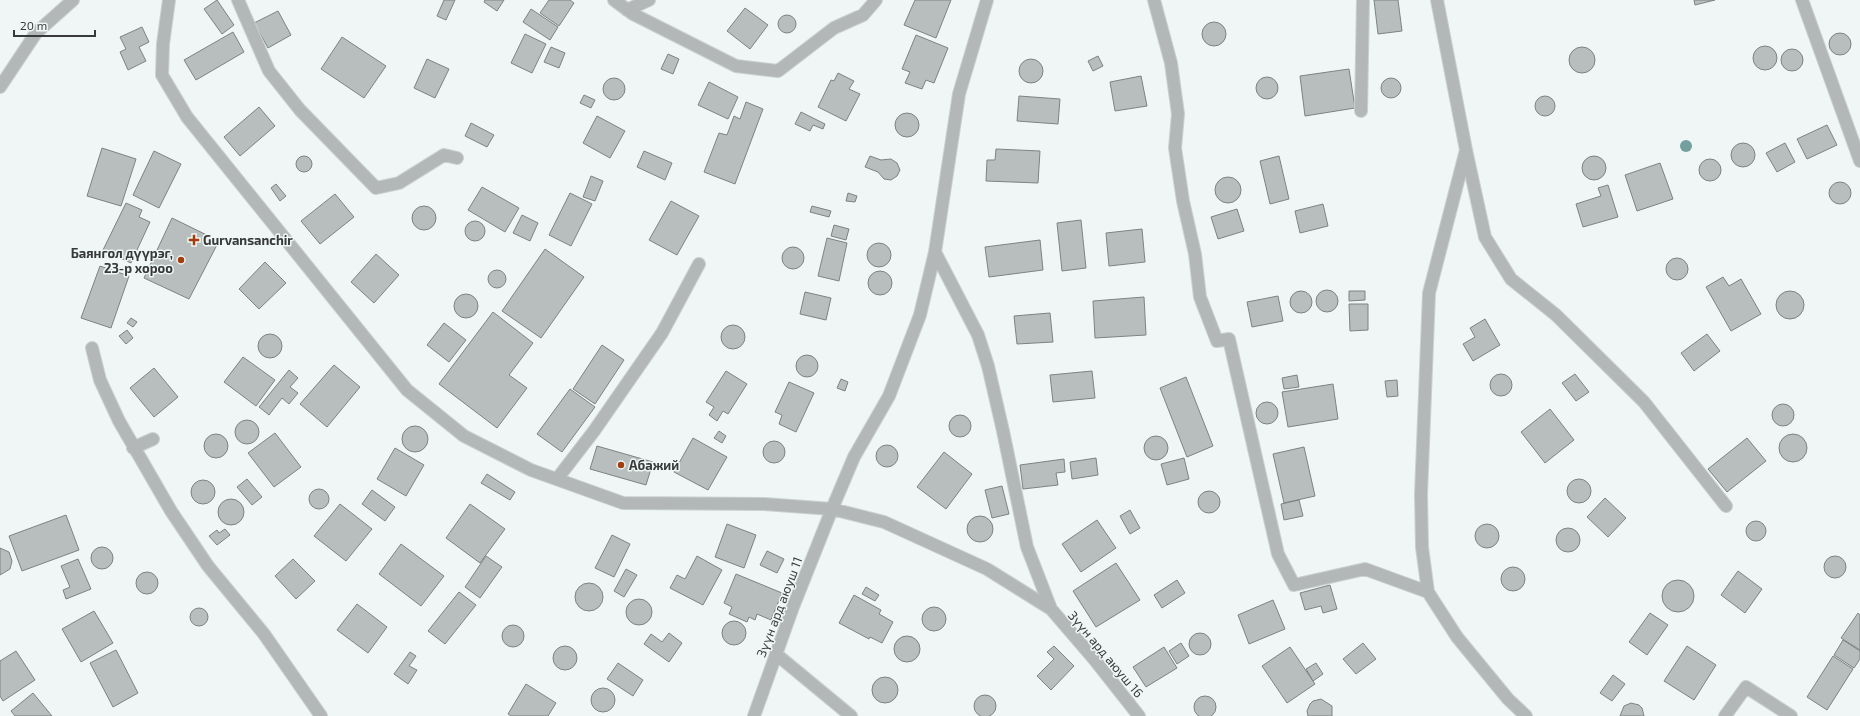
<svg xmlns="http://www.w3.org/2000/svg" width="1860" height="716" font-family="'Exo 2',sans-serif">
<rect width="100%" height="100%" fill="#eff6f5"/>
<path fill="#b7bebd" stroke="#7d8383" d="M217,0L234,25L222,34L204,9Z
M444,0H455L446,20L437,16Z
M485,0H504L497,11L484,2Z
M549,0H570L574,3L559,26L540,13Z
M915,0H951L936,38L904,25Z
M1374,0H1398L1402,31L1378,34Z
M1694,0H1715L1695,5Z
M745,8L768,25L750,49L727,31Z
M531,9L558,27L550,40L523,22Z
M278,11L291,35L268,48L254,23Z
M778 24a9 9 0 1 1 18 0a9 9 0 1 1-18 0Z
M1202 34a12 12 0 1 1 24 0a12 12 0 1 1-24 0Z
M142,27L149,42L139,47L146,61L128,70L120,52L126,49L120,37Z
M233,32L244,52L196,80L184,60Z
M1829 44a11 11 0 1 1 22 0a11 11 0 1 1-22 0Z
M525,34L546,44L532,73L511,63Z
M916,35L948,48L934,83L926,80L922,89L905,83L910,72L902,69Z
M342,37L386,66L364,98L321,69Z
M1753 58a12 12 0 1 1 24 0a12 12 0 1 1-24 0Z
M551,47L565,53L559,68L544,62Z
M1569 60a13 13 0 1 1 26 0a13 13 0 1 1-26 0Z
M1781 60a11 11 0 1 1 22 0a11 11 0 1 1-22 0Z
M668,54L679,59L673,74L661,69Z
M1098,56L1103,66L1093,71L1088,61Z
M1019 71a12 12 0 1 1 24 0a12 12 0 1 1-24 0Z
M427,59L449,69L435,98L414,88Z
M1349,69L1355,108L1305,116L1300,76Z
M838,73L854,81L849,89L860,94L846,121L818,107L831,80L834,81Z
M1141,76L1147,106L1115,111L1110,82Z
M1256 88a11 11 0 1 1 22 0a11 11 0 1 1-22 0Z
M1381 88a10 10 0 1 1 20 0a10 10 0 1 1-20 0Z
M603 89a11 11 0 1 1 22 0a11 11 0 1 1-22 0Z
M709,82L738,97L728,119L698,105Z
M584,95L595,100L591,108L580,103Z
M1535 106a10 10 0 1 1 20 0a10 10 0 1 1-20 0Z
M1019,96L1060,99L1058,124L1017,121Z
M746,102L763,109L735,184L704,172L719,133L727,135L734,116L740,119Z
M259,107L275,126L240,156L224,137Z
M801,112L825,124L823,129L813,125L810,131L795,124Z
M895 125a12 12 0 1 1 24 0a12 12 0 1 1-24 0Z
M597,116L625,131L610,158L583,143Z
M471,123L494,135L487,147L465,136Z
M1827,125L1837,145L1807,159L1797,139Z
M1785,143L1795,162L1777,172L1766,153Z
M1731 155a12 12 0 1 1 24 0a12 12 0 1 1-24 0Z
M102,148L136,159L121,206L87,196Z
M996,149L1040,151L1038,183L986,181L987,160H995Z
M154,151L181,164L159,208L133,195Z
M644,151L672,163L665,180L637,167Z
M296 164a8 8 0 1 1 16 0a8 8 0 1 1-16 0Z
M870,156L881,160L891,159L897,163L900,170L897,176L891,180L884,179L878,172L865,167Z
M1279,156L1289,199L1270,204L1260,161Z
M1582 168a12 12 0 1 1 24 0a12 12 0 1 1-24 0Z
M1699 170a11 11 0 1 1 22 0a11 11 0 1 1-22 0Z
M1660,163L1673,199L1637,211L1625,175Z
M591,176L603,181L595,201L583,197Z
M1215 190a13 13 0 1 1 26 0a13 13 0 1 1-26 0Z
M1829 193a11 11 0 1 1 22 0a11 11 0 1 1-22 0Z
M276,184L286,196L280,201L271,188Z
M1608,185L1618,217L1583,227L1576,204L1601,196L1598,188Z
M482,187L519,208L505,232L468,210Z
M570,193L592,204L571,246L549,235Z
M848,193L857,196L855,202L846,201Z
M335,194L354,217L320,244L301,221Z
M671,201L699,216L677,255L649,240Z
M126,203L142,210L139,217L150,222L131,263L103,250Z
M1323,204L1328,226L1300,233L1295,211Z
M812,206L831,211L829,217L810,212Z
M412 218a12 12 0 1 1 24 0a12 12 0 1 1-24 0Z
M1237,209L1244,231L1218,239L1211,217Z
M522,215L538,223L530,241L513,233Z
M172,218L219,241L189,299L144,278Z
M1081,220L1086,268L1062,271L1057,223Z
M465 231a10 10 0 1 1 20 0a10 10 0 1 1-20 0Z
M834,225L849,229L846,240L831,236Z
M1142,229L1145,262L1109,266L1106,233Z
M827,238L847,243L839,281L818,276Z
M1040,240L1043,270L989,277L985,247Z
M867 255a12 12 0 1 1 24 0a12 12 0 1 1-24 0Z
M782 258a11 11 0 1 1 22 0a11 11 0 1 1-22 0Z
M545,249L584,277L541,338L502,311Z
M376,254L399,275L374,303L351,282Z
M1666 269a11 11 0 1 1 22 0a11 11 0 1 1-22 0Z
M265,262L286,283L259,309L239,289Z
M100,266L129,276L111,328L81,318Z
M488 279a9 9 0 1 1 18 0a9 9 0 1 1-18 0Z
M868 283a12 12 0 1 1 24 0a12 12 0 1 1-24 0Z
M1723,277L1729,286L1741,279L1761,314L1731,331L1706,287Z
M1316 301a11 11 0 1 1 22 0a11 11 0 1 1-22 0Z
M1349,291H1365V300L1349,301Z
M1776 305a14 14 0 1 1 28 0a14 14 0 1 1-28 0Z
M1290 302a11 11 0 1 1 22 0a11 11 0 1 1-22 0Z
M805,292L831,298L826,320L800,314Z
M454 306a12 12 0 1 1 24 0a12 12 0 1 1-24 0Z
M1278,296L1283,321L1252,327L1247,302Z
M1144,297L1146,335L1095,338L1093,301Z
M1349,304H1368V330L1350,331Z
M493,312L533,343L509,375L527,388L497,428L439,384Z
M1050,313L1053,342L1017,344L1014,316Z
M131,318L137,322L133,327L127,323Z
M1485,319L1500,345L1473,361L1463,344L1475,337L1470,328Z
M444,323L466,340L449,362L427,345Z
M721 337a12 12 0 1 1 24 0a12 12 0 1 1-24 0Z
M127,330L133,338L126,344L119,336Z
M258 346a12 12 0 1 1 24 0a12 12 0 1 1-24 0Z
M1707,334L1720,351L1694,371L1681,353Z
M602,345L624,360L595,404L573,389Z
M796 366a11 11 0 1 1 22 0a11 11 0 1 1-22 0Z
M243,357L275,380L256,406L224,382Z
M334,365L360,387L327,427L300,404Z
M154,368L178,397L154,417L130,388Z
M289,370L298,378L290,387L298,393L289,404L282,398L269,415L259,407Z
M726,371L747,384L728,414L723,411L717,421L709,415L714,407L706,402Z
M1092,371L1095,398L1053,402L1050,375Z
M1490 385a11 11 0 1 1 22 0a11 11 0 1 1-22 0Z
M1575,374L1589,392L1576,401L1562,383Z
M1297,375L1299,387L1284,389L1282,378Z
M1186,377L1213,446L1187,457L1160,388Z
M841,379L848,382L845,391L837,388Z
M1397,380L1398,396L1387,397L1385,381Z
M789,382L814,393L796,432L779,424L782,415L775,412Z
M1333,384L1338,419L1288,427L1282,392Z
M570,389L595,407L562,452L537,434Z
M1256 413a11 11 0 1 1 22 0a11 11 0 1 1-22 0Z
M1772 415a11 11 0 1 1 22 0a11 11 0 1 1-22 0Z
M1550,409L1574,440L1545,463L1521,432Z
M949 426a11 11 0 1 1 22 0a11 11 0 1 1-22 0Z
M235 432a12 12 0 1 1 24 0a12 12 0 1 1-24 0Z
M402 439a13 13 0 1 1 26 0a13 13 0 1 1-26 0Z
M719,431L726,436L722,443L714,438Z
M275,433L301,467L274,487L248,453Z
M1779 448a14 14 0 1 1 28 0a14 14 0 1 1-28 0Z
M204 446a12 12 0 1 1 24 0a12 12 0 1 1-24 0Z
M1144 448a12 12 0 1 1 24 0a12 12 0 1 1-24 0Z
M693,438L727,457L708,490L674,472Z
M1747,438L1766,461L1727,492L1708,469Z
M763 452a11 11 0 1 1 22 0a11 11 0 1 1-22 0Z
M876 456a11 11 0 1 1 22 0a11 11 0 1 1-22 0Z
M597,446L653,462L646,485L590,469Z
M1304,447L1315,496L1284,503L1273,454Z
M395,448L424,465L406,496L377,479Z
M944,452L972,474L946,509L917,487Z
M1096,458L1098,475L1072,479L1070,462Z
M1184,458L1189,479L1167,485L1161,464Z
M1064,459L1065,472L1056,473L1058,485L1023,489L1020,465Z
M487,474L515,492L510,500L481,483Z
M247,479L262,497L252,505L237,487Z
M1567 491a12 12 0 1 1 24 0a12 12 0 1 1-24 0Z
M191 492a12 12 0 1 1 24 0a12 12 0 1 1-24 0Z
M1002,486L1009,514L992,518L985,490Z
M309 499a10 10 0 1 1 20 0a10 10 0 1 1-20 0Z
M372,490L395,507L385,521L362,504Z
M1198 502a11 11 0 1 1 22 0a11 11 0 1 1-22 0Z
M1605,498L1626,518L1608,537L1587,517Z
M218 512a13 13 0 1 1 26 0a13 13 0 1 1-26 0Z
M1299,500L1303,516L1284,520L1281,504Z
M340,504L372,529L346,561L314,536Z
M470,504L505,529L480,563L446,538Z
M1130,510L1140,528L1130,534L1120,516Z
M66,515L79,550L22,571L9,536Z
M967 529a13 13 0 1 1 26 0a13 13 0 1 1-26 0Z
M1097,520L1116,548L1081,572L1062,544Z
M1746 531a10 10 0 1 1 20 0a10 10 0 1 1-20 0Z
M727,524L756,535L744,568L715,557Z
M1475 536a12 12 0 1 1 24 0a12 12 0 1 1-24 0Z
M1556 540a12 12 0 1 1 24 0a12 12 0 1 1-24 0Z
M225,529L230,535L217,545L209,536L217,530L219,533Z
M612,535L630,544L614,577L595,568Z
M401,544L444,576L421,606L379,574Z
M91 558a11 11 0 1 1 22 0a11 11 0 1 1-22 0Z
M0,548L9,552L12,561L10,569L0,575Z
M767,551L784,559L777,573L760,565Z
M486,556L502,567L480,598L465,587Z
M697,556L722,570L703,605L670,588L677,575L685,579Z
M1824 567a11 11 0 1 1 22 0a11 11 0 1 1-22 0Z
M78,559L91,589L66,599L63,590L70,587L61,566Z
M293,559L315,581L296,599L275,576Z
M1116,563L1140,600L1096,627L1073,591Z
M1501 579a12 12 0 1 1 24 0a12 12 0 1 1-24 0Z
M626,569L637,575L624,597L614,591Z
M1738,571L1762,589L1745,613L1721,595Z
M136 583a11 11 0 1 1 22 0a11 11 0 1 1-22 0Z
M736,574L782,593L771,620L757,614L755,620L749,617L747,622L729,614L732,607L724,603Z
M1177,580L1185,593L1162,608L1154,595Z
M1662 596a16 16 0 1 1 32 0a16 16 0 1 1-32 0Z
M575 597a14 14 0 1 1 28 0a14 14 0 1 1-28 0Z
M1330,585L1337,609L1323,613L1321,606L1305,610L1300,593Z
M866,587L879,595L875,601L862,594Z
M459,592L476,605L445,644L428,631Z
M854,595L881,610L879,614L893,622L882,643L870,637L869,639L839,623Z
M626 612a13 13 0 1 1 26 0a13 13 0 1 1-26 0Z
M1273,600L1285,629L1249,644L1238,615Z
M357,604L387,627L368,653L337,630Z
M922 619a12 12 0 1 1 24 0a12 12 0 1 1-24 0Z
M190 617a9 9 0 1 1 18 0a9 9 0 1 1-18 0Z
M94,611L113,643L81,662L62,629Z
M1650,613L1668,625L1647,655L1629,642Z
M1858,613L1860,615V650L1841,638Z
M722 633a12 12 0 1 1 24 0a12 12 0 1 1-24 0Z
M502 636a11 11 0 1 1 22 0a11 11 0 1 1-22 0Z
M1189 644a11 11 0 1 1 22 0a11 11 0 1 1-22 0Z
M669,633L682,643L669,662L644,644L651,634L662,642Z
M894 649a13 13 0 1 1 26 0a13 13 0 1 1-26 0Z
M1843,640L1860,651V659L1854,668L1834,655Z
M1181,643L1189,656L1177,664L1169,651Z
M1363,643L1376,659L1356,674L1343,659Z
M1054,646L1074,666L1051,690L1037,676L1054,659L1047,652Z
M1687,646L1716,665L1694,700L1664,681Z
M553 658a12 12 0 1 1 24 0a12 12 0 1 1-24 0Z
M1164,647L1177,668L1146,687L1133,667Z
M1290,647L1315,684L1287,703L1262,666Z
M116,650L138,693L113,707L90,663Z
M16,651L35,680L3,701L0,696V661Z
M410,652L416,656L409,666L417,670L408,684L394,674Z
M1833,656L1853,669L1827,710L1807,697Z
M618,663L643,680L633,696L607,679Z
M1316,663L1323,674L1313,681L1306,669Z
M1613,675L1625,684L1612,701L1600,693Z
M872 690a13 13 0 1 1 26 0a13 13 0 1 1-26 0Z
M526,684L556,703L548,716H511L508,714Z
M591 700a12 12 0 1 1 24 0a12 12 0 1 1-24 0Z
M33,693L52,716H15L11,711Z
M974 706a11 11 0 1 1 22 0a11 11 0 1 1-22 0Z
M1194 707a11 11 0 1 1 22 0a11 11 0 1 1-22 0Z
M1321,699L1332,706V716H1308L1307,711L1310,704L1313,701Z
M1631,703L1639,705L1642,708L1644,716H1620L1624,706Z"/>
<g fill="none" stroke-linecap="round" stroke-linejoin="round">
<defs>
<path id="street" d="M169,0L163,44L162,75L187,117L407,390L464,436L531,470L623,503L764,504L832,509L884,522L987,569L1051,609L1094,659L1139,716
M238,0L269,71L300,110L376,188L399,183L444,155L457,158
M614,0L633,14L736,66L778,71L834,28L863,15L876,0
M1154,0L1171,63L1178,114L1175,148L1183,201L1195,254L1200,297L1217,341L1229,339L1278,554L1294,585L1365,569L1428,592
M1437,0L1466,150L1485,237L1511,279L1556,315L1644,402L1726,506
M1802,0L1860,161
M627,10L649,0
M0,87L36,33L73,0
M1361,111L1363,0
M1466,150L1429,293L1421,494L1422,547L1428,592L1457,637L1508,699L1526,716
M935,252L978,335L988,366L1003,431L1027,547L1051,609
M92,348L100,380L119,421L171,511L208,566L264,634L321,716
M133,448L153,439
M557,479L594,431L662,333L699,264
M776,654L851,716
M754,716L793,607L832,509L854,457L889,396L920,315L935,252L959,94L987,0
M1725,716L1746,687L1791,716"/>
</defs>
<use href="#street" stroke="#cad0d0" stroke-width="14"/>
<use href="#street" stroke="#b4b7b7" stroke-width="12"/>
</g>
<circle fill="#739f9e" cx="1686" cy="146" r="6"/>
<g fill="#a33f0f" stroke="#eff6f5" stroke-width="1.5">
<path d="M192 234h4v4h4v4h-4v4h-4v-4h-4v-4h4z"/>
<circle cx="181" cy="260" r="4"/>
<circle cx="621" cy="465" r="4"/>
</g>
<g text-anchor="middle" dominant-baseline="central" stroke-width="3" stroke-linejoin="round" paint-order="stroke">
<g font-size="13" font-weight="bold" fill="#383a3a" stroke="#eff6f5" text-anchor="start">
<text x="203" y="240">Gurvansanchir</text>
<text x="173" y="253" text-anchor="end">Баянгол дүүрэг,<tspan x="173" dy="15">23-р хороо</tspan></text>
<text x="629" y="465">Абажий</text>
</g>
<g font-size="13" fill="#383a3a" stroke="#eff6f5">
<text transform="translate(779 607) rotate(-69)">Зүүн ард аюуш 11</text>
<text transform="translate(1106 654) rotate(50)">Зүүн ард аюуш 16</text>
</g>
</g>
<path d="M14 30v6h81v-6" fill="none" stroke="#383a3a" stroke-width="2"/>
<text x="20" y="30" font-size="12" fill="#383a3a" stroke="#eff6f5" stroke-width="3" paint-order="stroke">20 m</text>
</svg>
